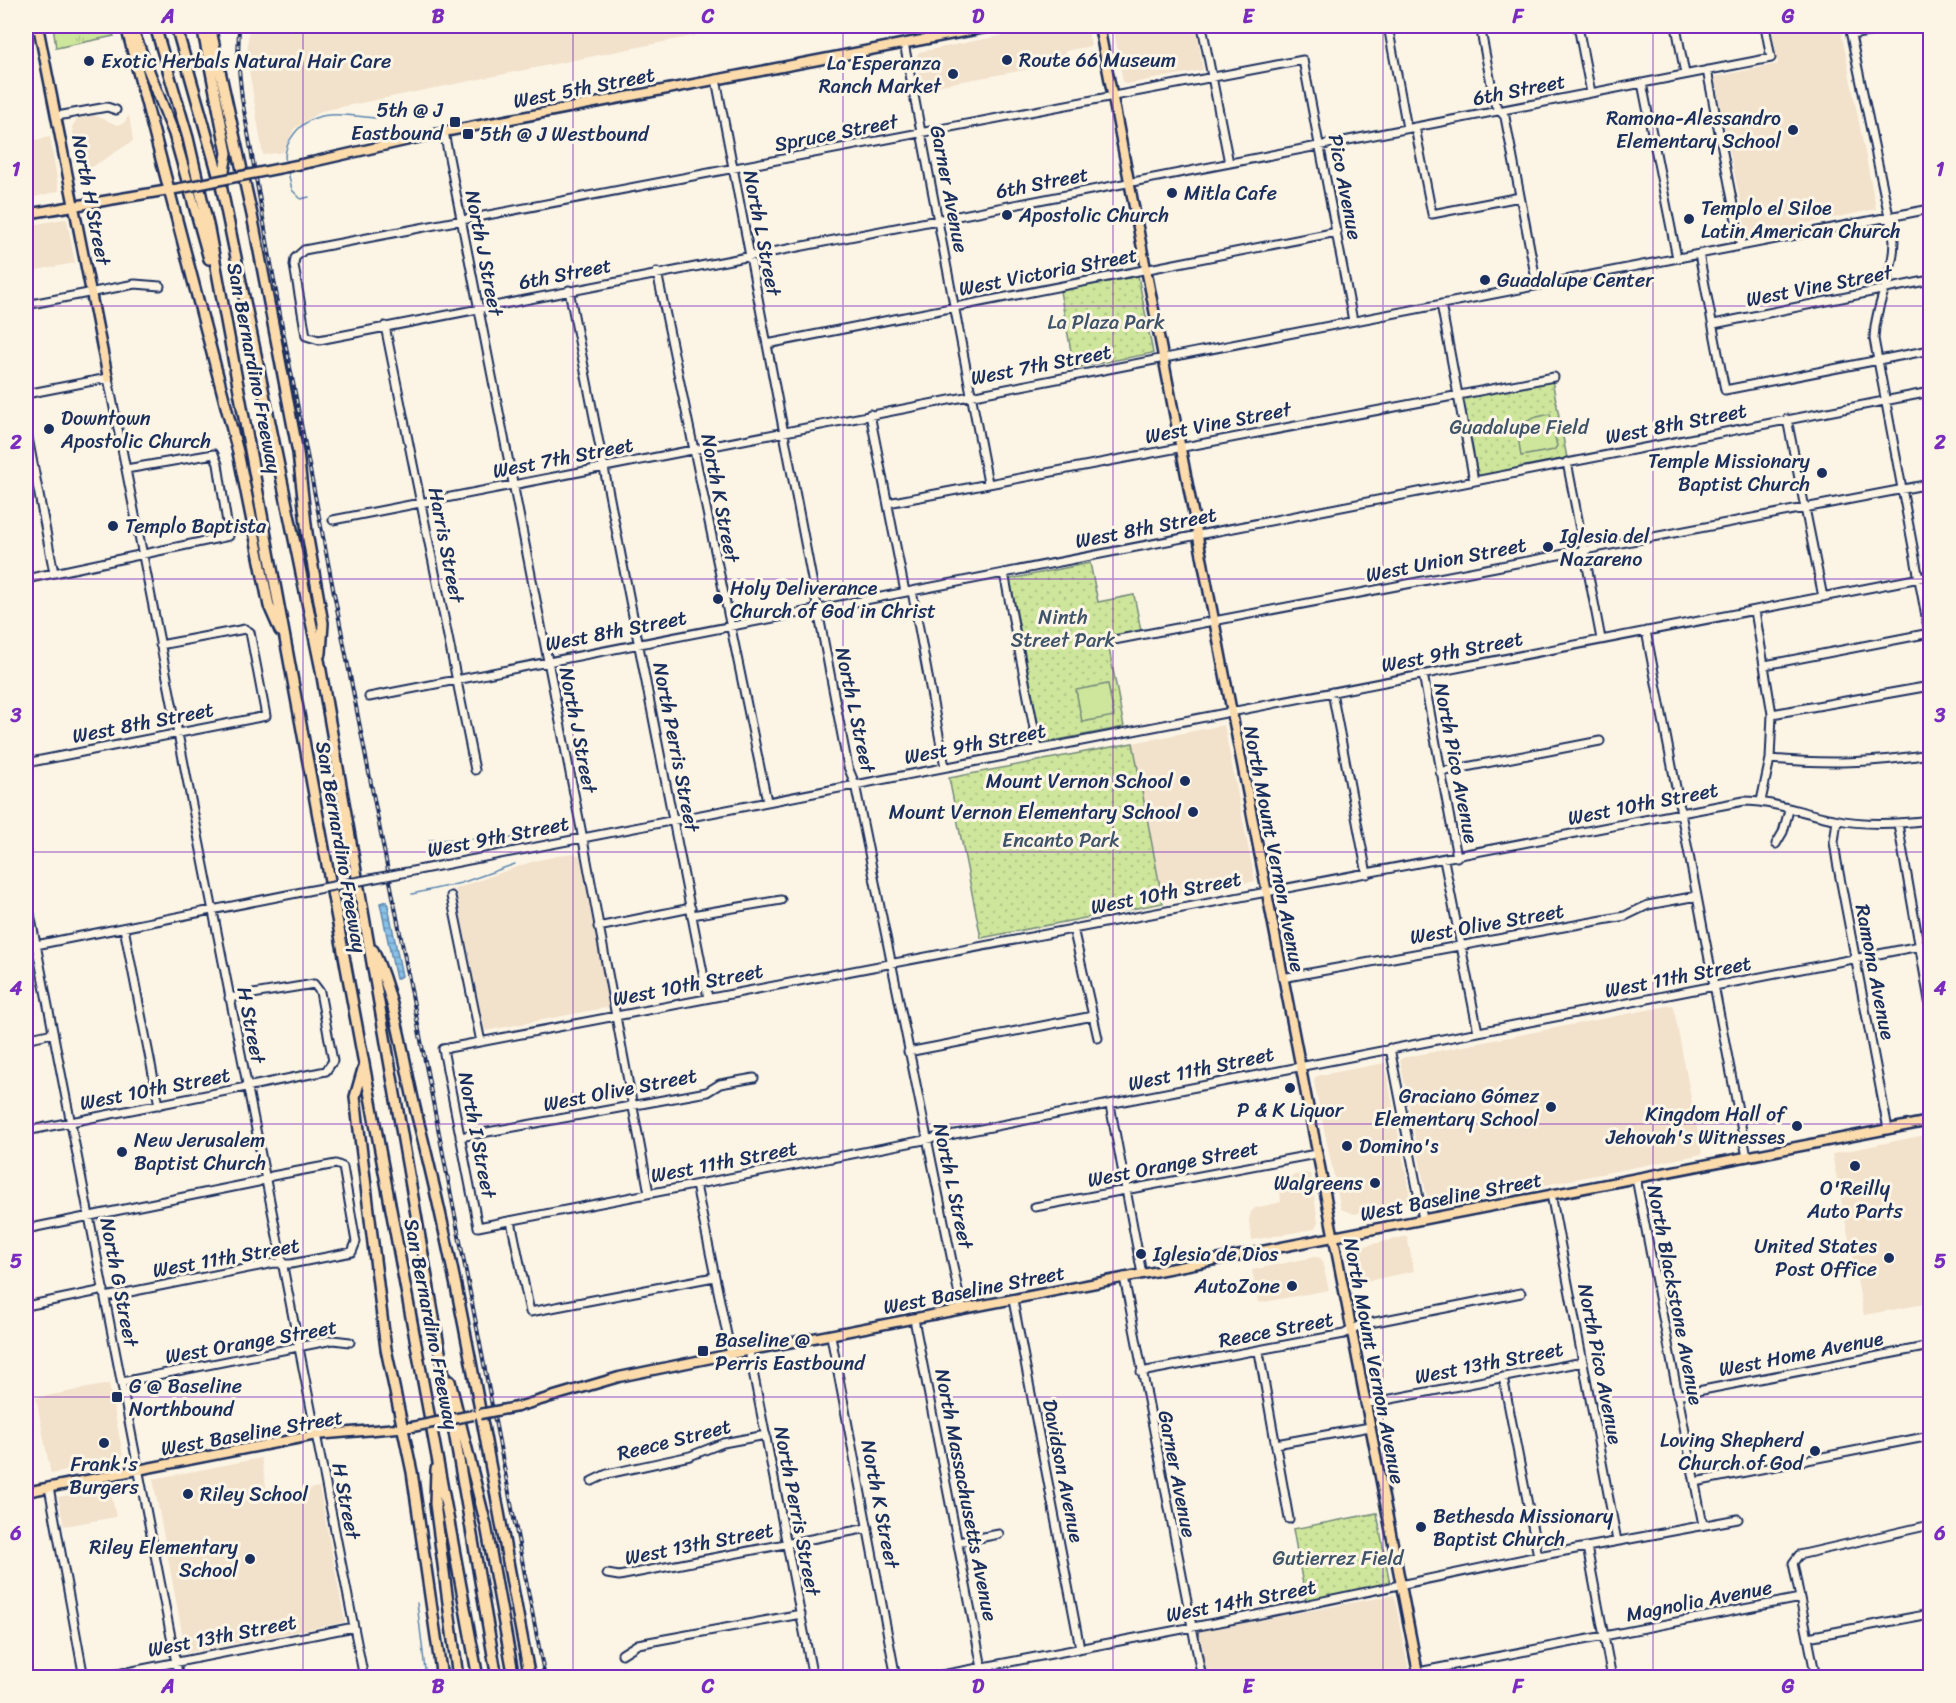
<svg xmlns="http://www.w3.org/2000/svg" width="1956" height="1703" font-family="Sriracha,sans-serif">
<defs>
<pattern id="grass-tufts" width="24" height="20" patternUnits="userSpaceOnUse" patternTransform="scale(1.5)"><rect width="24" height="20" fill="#cee69b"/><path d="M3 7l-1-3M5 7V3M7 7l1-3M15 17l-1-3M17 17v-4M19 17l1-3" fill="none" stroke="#b0c688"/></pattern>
<pattern id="park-dots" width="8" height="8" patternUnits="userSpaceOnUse" patternTransform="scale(1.5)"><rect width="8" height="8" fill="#cee69b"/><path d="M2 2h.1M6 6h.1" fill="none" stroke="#b0c688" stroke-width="1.8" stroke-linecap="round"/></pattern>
<pattern id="water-rules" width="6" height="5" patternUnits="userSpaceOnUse" patternTransform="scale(1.5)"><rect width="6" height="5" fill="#89c1e8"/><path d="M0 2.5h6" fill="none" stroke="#6f9dbf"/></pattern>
</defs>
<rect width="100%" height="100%" fill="#fcf5e5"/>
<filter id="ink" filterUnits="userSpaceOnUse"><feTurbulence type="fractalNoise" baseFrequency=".0167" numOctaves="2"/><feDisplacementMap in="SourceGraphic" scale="12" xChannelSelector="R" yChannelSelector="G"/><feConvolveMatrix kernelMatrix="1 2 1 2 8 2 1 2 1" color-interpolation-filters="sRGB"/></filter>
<g filter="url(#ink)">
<path fill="#f2e1cb" d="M249,26H731L698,32V35L321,111L294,129L283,152L263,155L247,57Z
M1051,26H1087L1091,46L1065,51L1066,58L1053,65L935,86L936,92L923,94L915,59L919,52Z
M1113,26H1196L1203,70L1127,84L1123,82Z
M1771,26H1840L1876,209L1745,237V223L1714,77L1778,64Z
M94,115L117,125L124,123L129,115L133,141L81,174L72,127L77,119Z
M50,137L59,191L26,199V142Z
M64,219L67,220L75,263L26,272V226Z
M1224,725L1255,881L1163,899L1133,743Z
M572,853L580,856L609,1007L485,1031L455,889L534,861Z
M1673,1005L1702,1154L1433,1207L1428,1203L1400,1060L1402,1058Z
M1385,1063L1411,1201L1354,1214L1341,1209L1314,1082L1315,1077L1321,1075Z
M1930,1134V1303L1864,1315L1832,1154Z
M1307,1173L1311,1175L1318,1222L1314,1229L1252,1240L1249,1220L1251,1212L1255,1208L1281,1202L1279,1178Z
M1407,1236L1414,1271L1358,1283L1351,1254L1352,1249Z
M1314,1257L1321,1258L1329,1290L1258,1303L1252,1270Z
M109,1384L123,1455L119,1461L51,1474L36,1398Z
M261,1458L268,1497L319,1487L345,1622L186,1653L153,1479Z
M110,1488L116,1517L64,1526L58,1497Z
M1394,1595L1410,1677H1207L1197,1632Z"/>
<path fill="url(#grass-tufts)" stroke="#748a7c" stroke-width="1.5" d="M53,26H104L114,36L56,48Z"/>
<path fill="url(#park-dots)" stroke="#748a7c" stroke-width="1.5" d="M1138,276L1153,353L1074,368L1060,291Z
M1552,380L1567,458L1478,476L1462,398Z
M1090,563L1098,602L1134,595L1141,631L1107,638L1124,727L1042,743L1010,579Z
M1133,743L1163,903L981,938L949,778Z
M1377,1513L1390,1585L1306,1601L1293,1529Z"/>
<path fill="#cee69b" stroke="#748a7c" stroke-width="1.5" d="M1550,414L1557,446L1554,450L1521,456L1518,436L1522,424L1533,418Z
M1108,684L1114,716L1082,722L1076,690Z"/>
<path fill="url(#water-rules)" stroke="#5d87b1" stroke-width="1.5" d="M387,901L402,976L396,979L380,903Z"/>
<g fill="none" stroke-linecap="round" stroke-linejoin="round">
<path stroke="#5d87b1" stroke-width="1.5" d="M286,164C283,152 287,143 294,134C315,106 347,116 376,118
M288,171L292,190L301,199L309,197
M429,840L517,838
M412,894L461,883L515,864
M417,1603L426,1678"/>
<defs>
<path id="minor" d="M1202,26L1229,163
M1388,26L1407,128
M1480,26L1495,104L1505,117L1537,285
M1578,26L1591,93
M1676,26L1685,74
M1849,26L1894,240C1894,275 1875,304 1874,339L1930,638
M26,31L40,28
M1851,35L1900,26
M904,43L988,483
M1707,70L1741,246
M716,79L848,767L855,784L962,1310
M1642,83L1677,258
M57,116L107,107L116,110
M1415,127L1432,214L1520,197
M444,132L581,829L649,1193
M1699,254L1725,390L1930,350
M657,272L767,801
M569,290L708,998
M1441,304L1474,481
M26,305L135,284L160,286
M1353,321L1321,153L1318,139L1303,60L304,250L295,258L294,265L306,336L319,340C803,245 1287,151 1771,58L1765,26
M1714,324L1930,280
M385,326L475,770
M767,344L1337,232
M26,394L108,378L364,1678
M870,414L905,592
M1787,419L1823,597
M26,427L54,573
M1567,462L1601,639
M888,503L1554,377
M333,520L1930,209
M1004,573L1038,749
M26,579L229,536L218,464L214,454L126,469
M912,591L945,767
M1755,611L1772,714L1770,759L1761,801
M1646,631L1747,1157
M1109,641L1930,484
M1765,665L1930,633
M1423,674L1457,857
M1332,692L1367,874
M369,697L1930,392
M1772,714L1930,686
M1770,759C1827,764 1874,763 1930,754
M26,763L266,716L250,632L245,629L160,645
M1440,772L1600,741
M1837,820L1834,842L1837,862L1888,1129
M1930,820C1899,824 1865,826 1834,819C1804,814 1774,801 1744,801L443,1049L478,1227L1930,944
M1898,824L1930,1006
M1776,844L1783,832L1789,810
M1444,860L1478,1032
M418,870L1930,576
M26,893L179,1678
M451,896L481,1042
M692,915L781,900
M598,927L691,908
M124,928L159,1105
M1073,928L1098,1038
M26,947L307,891
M1282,978L1625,916L1648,905L1697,896
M26,1039L53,1033
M1390,1048L1423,1219
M908,1052L1093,1016
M1110,1105L1142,1274
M26,1131L326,1071L333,1061L320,992L314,984L229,998
M460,1137L707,1092L720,1084L754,1078
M1636,1178L1703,1525
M696,1185L731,1354
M1551,1194L1617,1541
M1035,1207L1316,1154
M511,1221L530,1312L714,1277
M26,1229L258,1182L272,1176L336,1164L343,1167L356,1242L352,1252L291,1264L274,1263L105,1297
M1124,1277L1202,1678
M1013,1300L1080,1648
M26,1306L104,1290
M914,1319L984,1678
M831,1336L896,1678
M749,1351L813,1678
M1259,1352L1289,1519
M1141,1372L1344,1334L1360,1325L1521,1293
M1503,1377L1538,1556
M122,1382L333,1340L350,1342
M1677,1395L1930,1346
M1365,1404L1583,1362
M1276,1444L1370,1427
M592,1481L607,1474L690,1456L723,1443L766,1435
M1695,1482L1930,1436
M49,1487L84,1678
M958,1542L999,1534
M1587,1547L1612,1678
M607,1574L619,1576L868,1528
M1808,1637L1930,1614
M622,1654L638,1644L801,1614
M1418,1672L1800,1598
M97,1678L354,1627
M926,1678L1256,1615L1538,1556L1738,1519
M1816,1678L1793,1563L1799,1555L1930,1525"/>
<path id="major" d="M38,26L108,378
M1099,26L1419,1678
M312,162L444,132L995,26
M26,214L181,188
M517,1407L619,1377L731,1354L1930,1121
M26,1492L316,1435L409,1427"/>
<path id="highway" d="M126,26L238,452L269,606L280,631
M155,26L188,138L209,229L478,1678
M176,26L221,185L320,665L497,1678
M202,26L227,153L222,183
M210,26L252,215L298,453L307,533L323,623L321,653
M133,31L174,134L209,259
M373,950C396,1000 403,1058 416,1112C464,1298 493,1489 530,1678
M363,1069L355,1097L386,1349L412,1472L442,1678
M450,1381L486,1525L514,1678
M436,1469L435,1504L458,1678"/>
</defs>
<use href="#minor" stroke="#1b2f5e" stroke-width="11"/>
<use href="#major" stroke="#1b2f5e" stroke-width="13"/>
<use href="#highway" stroke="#1b2f5e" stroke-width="14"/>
<use href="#minor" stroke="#fcf5e5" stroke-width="7"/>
<use href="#major" stroke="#fcdcac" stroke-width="8"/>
<use href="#highway" stroke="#fcdcac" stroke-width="9"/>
<defs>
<path id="rail" d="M239,26L238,60L242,99L283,331L545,1678"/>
</defs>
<use href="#rail" stroke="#1b2f5e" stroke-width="4"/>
<use href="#rail" stroke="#fcf5e5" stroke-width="1.5" stroke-dasharray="4.5" stroke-linecap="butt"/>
<defs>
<path id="minor-bridge" d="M307,891L418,870"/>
<path id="major-bridge" d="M181,188L312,162
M480,1414L517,1407
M412,1427L473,1415"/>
</defs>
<use href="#minor-bridge" stroke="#1b2f5e" stroke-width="11" stroke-linecap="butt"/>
<use href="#major-bridge" stroke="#1b2f5e" stroke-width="13" stroke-linecap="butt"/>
<use href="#minor-bridge" stroke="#fcf5e5" stroke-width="7"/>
<use href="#major-bridge" stroke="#fcdcac" stroke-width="8"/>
</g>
</g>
<path fill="none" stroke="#7b2cbf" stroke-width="1.5" stroke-opacity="0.55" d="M303,26V1678M573,26V1678M843,26V1678M1113,26V1678M1383,26V1678M1653,26V1678M26,306H1930M26,579H1930M26,852H1930M26,1124H1930M26,1397H1930"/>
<g fill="#1b2f5e" stroke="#fcf5e5" stroke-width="2">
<circle cx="1007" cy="60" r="6"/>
<circle cx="89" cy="61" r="6"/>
<circle cx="953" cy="74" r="6"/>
<rect x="449" y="116" width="12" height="12" rx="3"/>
<circle cx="1793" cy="130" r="6"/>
<rect x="462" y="128" width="12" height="12" rx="3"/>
<circle cx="1172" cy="193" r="6"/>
<circle cx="1007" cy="215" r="6"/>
<circle cx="1689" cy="219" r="6"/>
<circle cx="1485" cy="280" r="6"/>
<circle cx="49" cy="429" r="6"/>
<circle cx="1822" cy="473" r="6"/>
<circle cx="113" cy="526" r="6"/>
<circle cx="1548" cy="547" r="6"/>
<circle cx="718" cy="599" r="6"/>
<circle cx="1185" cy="781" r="6"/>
<circle cx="1193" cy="812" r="6"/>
<circle cx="1290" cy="1088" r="6"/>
<circle cx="1551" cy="1107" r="6"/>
<circle cx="1797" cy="1126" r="6"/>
<circle cx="1347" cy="1146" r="6"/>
<circle cx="122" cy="1152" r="6"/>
<circle cx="1855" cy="1166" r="6"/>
<circle cx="1375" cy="1183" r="6"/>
<circle cx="1141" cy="1254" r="6"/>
<circle cx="1889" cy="1258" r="6"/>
<circle cx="1292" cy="1286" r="6"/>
<rect x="697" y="1345" width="12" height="12" rx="3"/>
<rect x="111" y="1391" width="12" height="12" rx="3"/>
<circle cx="104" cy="1443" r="6"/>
<circle cx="1815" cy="1451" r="6"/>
<circle cx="188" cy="1494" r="6"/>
<circle cx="1421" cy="1527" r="6"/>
<circle cx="250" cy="1559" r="6"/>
</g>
<g text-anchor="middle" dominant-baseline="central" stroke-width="6" stroke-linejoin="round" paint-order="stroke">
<g font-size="20" fill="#1b2f5e" stroke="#fcf5e5" text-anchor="start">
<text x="1019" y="60">Route 66 Museum</text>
<text x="101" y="61">Exotic Herbals Natural Hair Care</text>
<text x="941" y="63" text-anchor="end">La Esperanza<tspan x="941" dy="23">Ranch Market</tspan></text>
<text x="443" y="110" text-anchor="end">5th @ J<tspan x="443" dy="23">Eastbound</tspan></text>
<text x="1781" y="118" text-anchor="end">Ramona-Alessandro<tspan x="1781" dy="23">Elementary School</tspan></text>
<text x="480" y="134">5th @ J Westbound</text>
<text x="1184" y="193">Mitla Cafe</text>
<text x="1701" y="208">Templo el Siloe<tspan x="1701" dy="23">Latin American Church</tspan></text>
<text x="1019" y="215">Apostolic Church</text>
<text x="1497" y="280">Guadalupe Center</text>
<text x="61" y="418">Downtown<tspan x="61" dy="23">Apostolic Church</tspan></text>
<text x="1810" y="461" text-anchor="end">Temple Missionary<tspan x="1810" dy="23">Baptist Church</tspan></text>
<text x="125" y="526">Templo Baptista</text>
<text x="1560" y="536">Iglesia del<tspan x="1560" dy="23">Nazareno</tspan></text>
<text x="730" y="588">Holy Deliverance<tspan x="730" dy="23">Church of God in Christ</tspan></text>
<text x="1173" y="781" text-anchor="end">Mount Vernon School</text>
<text x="1181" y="812" text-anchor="end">Mount Vernon Elementary School</text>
<text x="1539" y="1096" text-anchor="end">Graciano Gómez<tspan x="1539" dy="23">Elementary School</tspan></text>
<text x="1290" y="1110" text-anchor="middle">P &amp; K Liquor</text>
<text x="1785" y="1114" text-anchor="end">Kingdom Hall of<tspan x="1785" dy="23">Jehovah's Witnesses</tspan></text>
<text x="134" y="1140">New Jerusalem<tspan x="134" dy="23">Baptist Church</tspan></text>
<text x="1359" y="1146">Domino's</text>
<text x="1363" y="1183" text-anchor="end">Walgreens</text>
<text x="1855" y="1188" text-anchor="middle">O'Reilly<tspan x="1855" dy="23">Auto Parts</tspan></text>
<text x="1877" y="1246" text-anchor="end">United States<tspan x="1877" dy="23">Post Office</tspan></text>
<text x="1153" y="1254">Iglesia de Dios</text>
<text x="1280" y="1286" text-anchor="end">AutoZone</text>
<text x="715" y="1340">Baseline @<tspan x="715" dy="23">Perris Eastbound</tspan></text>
<text x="129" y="1386">G @ Baseline<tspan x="129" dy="23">Northbound</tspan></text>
<text x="1803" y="1440" text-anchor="end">Loving Shepherd<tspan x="1803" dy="23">Church of God</tspan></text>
<text x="104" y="1464" text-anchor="middle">Frank's<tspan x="104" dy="23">Burgers</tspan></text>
<text x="200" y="1494">Riley School</text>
<text x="1433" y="1516">Bethesda Missionary<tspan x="1433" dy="23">Baptist Church</tspan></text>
<text x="238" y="1547" text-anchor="end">Riley Elementary<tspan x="238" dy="23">School</tspan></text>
</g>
<g font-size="20" fill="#1b2f5e" stroke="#fcf5e5">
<text transform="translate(584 88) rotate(-11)">West 5th Street</text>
<text transform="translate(1519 90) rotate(-11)">6th Street</text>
<text transform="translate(836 133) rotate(-11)">Spruce Street</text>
<text transform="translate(1042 183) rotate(-11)">6th Street</text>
<text transform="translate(1345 187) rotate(79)">Pico Avenue</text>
<text transform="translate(949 189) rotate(79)">Garner Avenue</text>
<text transform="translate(91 200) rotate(79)">North H Street</text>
<text transform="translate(762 233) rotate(79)">North L Street</text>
<text transform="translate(484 253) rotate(79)">North J Street</text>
<text transform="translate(1048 272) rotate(-11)">West Victoria Street</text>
<text transform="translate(565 274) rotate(-11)">6th Street</text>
<text transform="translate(1819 286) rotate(-11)">West Vine Street</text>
<text transform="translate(1041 365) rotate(-11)">West 7th Street</text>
<text transform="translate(254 368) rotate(79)">San Bernardino Freeway</text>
<text transform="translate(1218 423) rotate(-11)">West Vine Street</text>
<text transform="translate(1676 424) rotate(-11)">West 8th Street</text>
<text transform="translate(563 458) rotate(-11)">West 7th Street</text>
<text transform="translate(720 498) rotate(79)">North K Street</text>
<text transform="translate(1146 528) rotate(-11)">West 8th Street</text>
<text transform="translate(446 545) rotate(79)">Harris Street</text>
<text transform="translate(1446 560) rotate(-11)">West Union Street</text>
<text transform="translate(616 631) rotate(-11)">West 8th Street</text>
<text transform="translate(1452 652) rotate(-11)">West 9th Street</text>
<text transform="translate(855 710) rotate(78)">North L Street</text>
<text transform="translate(143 723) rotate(-11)">West 8th Street</text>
<text transform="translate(578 730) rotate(79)">North J Street</text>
<text transform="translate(975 744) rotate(-11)">West 9th Street</text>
<text transform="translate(676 747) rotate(79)">North Perris Street</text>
<text transform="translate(1456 763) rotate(79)">North Pico Avenue</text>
<text transform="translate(1643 804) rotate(-11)">West 10th Street</text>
<text transform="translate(498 837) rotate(-11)">West 9th Street</text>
<text transform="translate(341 847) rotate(80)">San Bernardino Freeway</text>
<text transform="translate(1274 849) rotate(79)">North Mount Vernon Avenue</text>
<text transform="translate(1166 893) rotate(-11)">West 10th Street</text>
<text transform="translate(1487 924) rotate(-10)">West Olive Street</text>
<text transform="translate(1875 972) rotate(79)">Ramona Avenue</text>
<text transform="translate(1678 977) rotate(-11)">West 11th Street</text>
<text transform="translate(688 985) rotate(-11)">West 10th Street</text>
<text transform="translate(251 1025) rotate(79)">H Street</text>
<text transform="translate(1201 1069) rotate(-12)">West 11th Street</text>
<text transform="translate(155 1089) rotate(-11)">West 10th Street</text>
<text transform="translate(620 1090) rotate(-11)">West Olive Street</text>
<text transform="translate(477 1135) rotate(79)">North I Street</text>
<text transform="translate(724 1162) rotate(-11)">West 11th Street</text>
<text transform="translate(1173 1164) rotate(-11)">West Orange Street</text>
<text transform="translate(953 1186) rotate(78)">North L Street</text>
<text transform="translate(1451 1197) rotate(-11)">West Baseline Street</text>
<text transform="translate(226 1258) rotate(-10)">West 11th Street</text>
<text transform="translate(119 1282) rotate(79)">North G Street</text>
<text transform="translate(974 1290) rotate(-11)">West Baseline Street</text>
<text transform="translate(1675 1295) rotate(79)">North Blackstone Avenue</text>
<text transform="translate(431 1324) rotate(79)">San Bernardino Freeway</text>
<text transform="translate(1276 1330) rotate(-11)">Reece Street</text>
<text transform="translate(251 1342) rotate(-10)">West Orange Street</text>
<text transform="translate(1801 1354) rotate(-11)">West Home Avenue</text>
<text transform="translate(1374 1361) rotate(79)">North Mount Vernon Avenue</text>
<text transform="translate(1489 1363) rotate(-11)">West 13th Street</text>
<text transform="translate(1600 1364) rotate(79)">North Pico Avenue</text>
<text transform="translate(252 1433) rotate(-10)">West Baseline Street</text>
<text transform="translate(674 1440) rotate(-14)">Reece Street</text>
<text transform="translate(1063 1471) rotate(79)">Davidson Avenue</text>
<text transform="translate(1177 1474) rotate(79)">Garner Avenue</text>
<text transform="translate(966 1495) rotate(79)">North Massachusetts Avenue</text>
<text transform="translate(346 1501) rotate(79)">H Street</text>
<text transform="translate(880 1504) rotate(79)">North K Street</text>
<text transform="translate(797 1511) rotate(79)">North Perris Street</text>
<text transform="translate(699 1544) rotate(-11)">West 13th Street</text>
<text transform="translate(1241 1601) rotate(-11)">West 14th Street</text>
<text transform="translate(1699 1601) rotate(-11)">Magnolia Avenue</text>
<text transform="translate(222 1636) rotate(-11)">West 13th Street</text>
</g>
<g font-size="20" fill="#3f546a" stroke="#fcf5e5">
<text x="1106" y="322">La Plaza Park</text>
<text x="1519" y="427">Guadalupe Field</text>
<text x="1063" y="617">Ninth<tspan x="1063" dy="23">Street Park</tspan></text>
<text x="1061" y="840">Encanto Park</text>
<text x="1338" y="1558">Gutierrez Field</text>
</g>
</g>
<rect width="1956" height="1703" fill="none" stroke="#fcf5e5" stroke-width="66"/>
<rect x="33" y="33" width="1890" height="1637" fill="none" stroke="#7b2cbf" stroke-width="2"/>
<g font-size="20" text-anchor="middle" font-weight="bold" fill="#7b2cbf">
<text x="168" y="23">A</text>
<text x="438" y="23">B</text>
<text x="708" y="23">C</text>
<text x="978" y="23">D</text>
<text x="1248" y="23">E</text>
<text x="1518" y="23">F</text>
<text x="1788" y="23">G</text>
<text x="16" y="176">1</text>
<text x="1940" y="176">1</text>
<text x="16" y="449">2</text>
<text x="1940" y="449">2</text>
<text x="16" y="722">3</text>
<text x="1940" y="722">3</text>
<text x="16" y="995">4</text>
<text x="1940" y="995">4</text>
<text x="16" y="1268">5</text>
<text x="1940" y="1268">5</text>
<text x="16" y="1540">6</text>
<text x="1940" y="1540">6</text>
<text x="168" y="1693">A</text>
<text x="438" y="1693">B</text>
<text x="708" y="1693">C</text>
<text x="978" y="1693">D</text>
<text x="1248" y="1693">E</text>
<text x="1518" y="1693">F</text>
<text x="1788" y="1693">G</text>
</g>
</svg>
